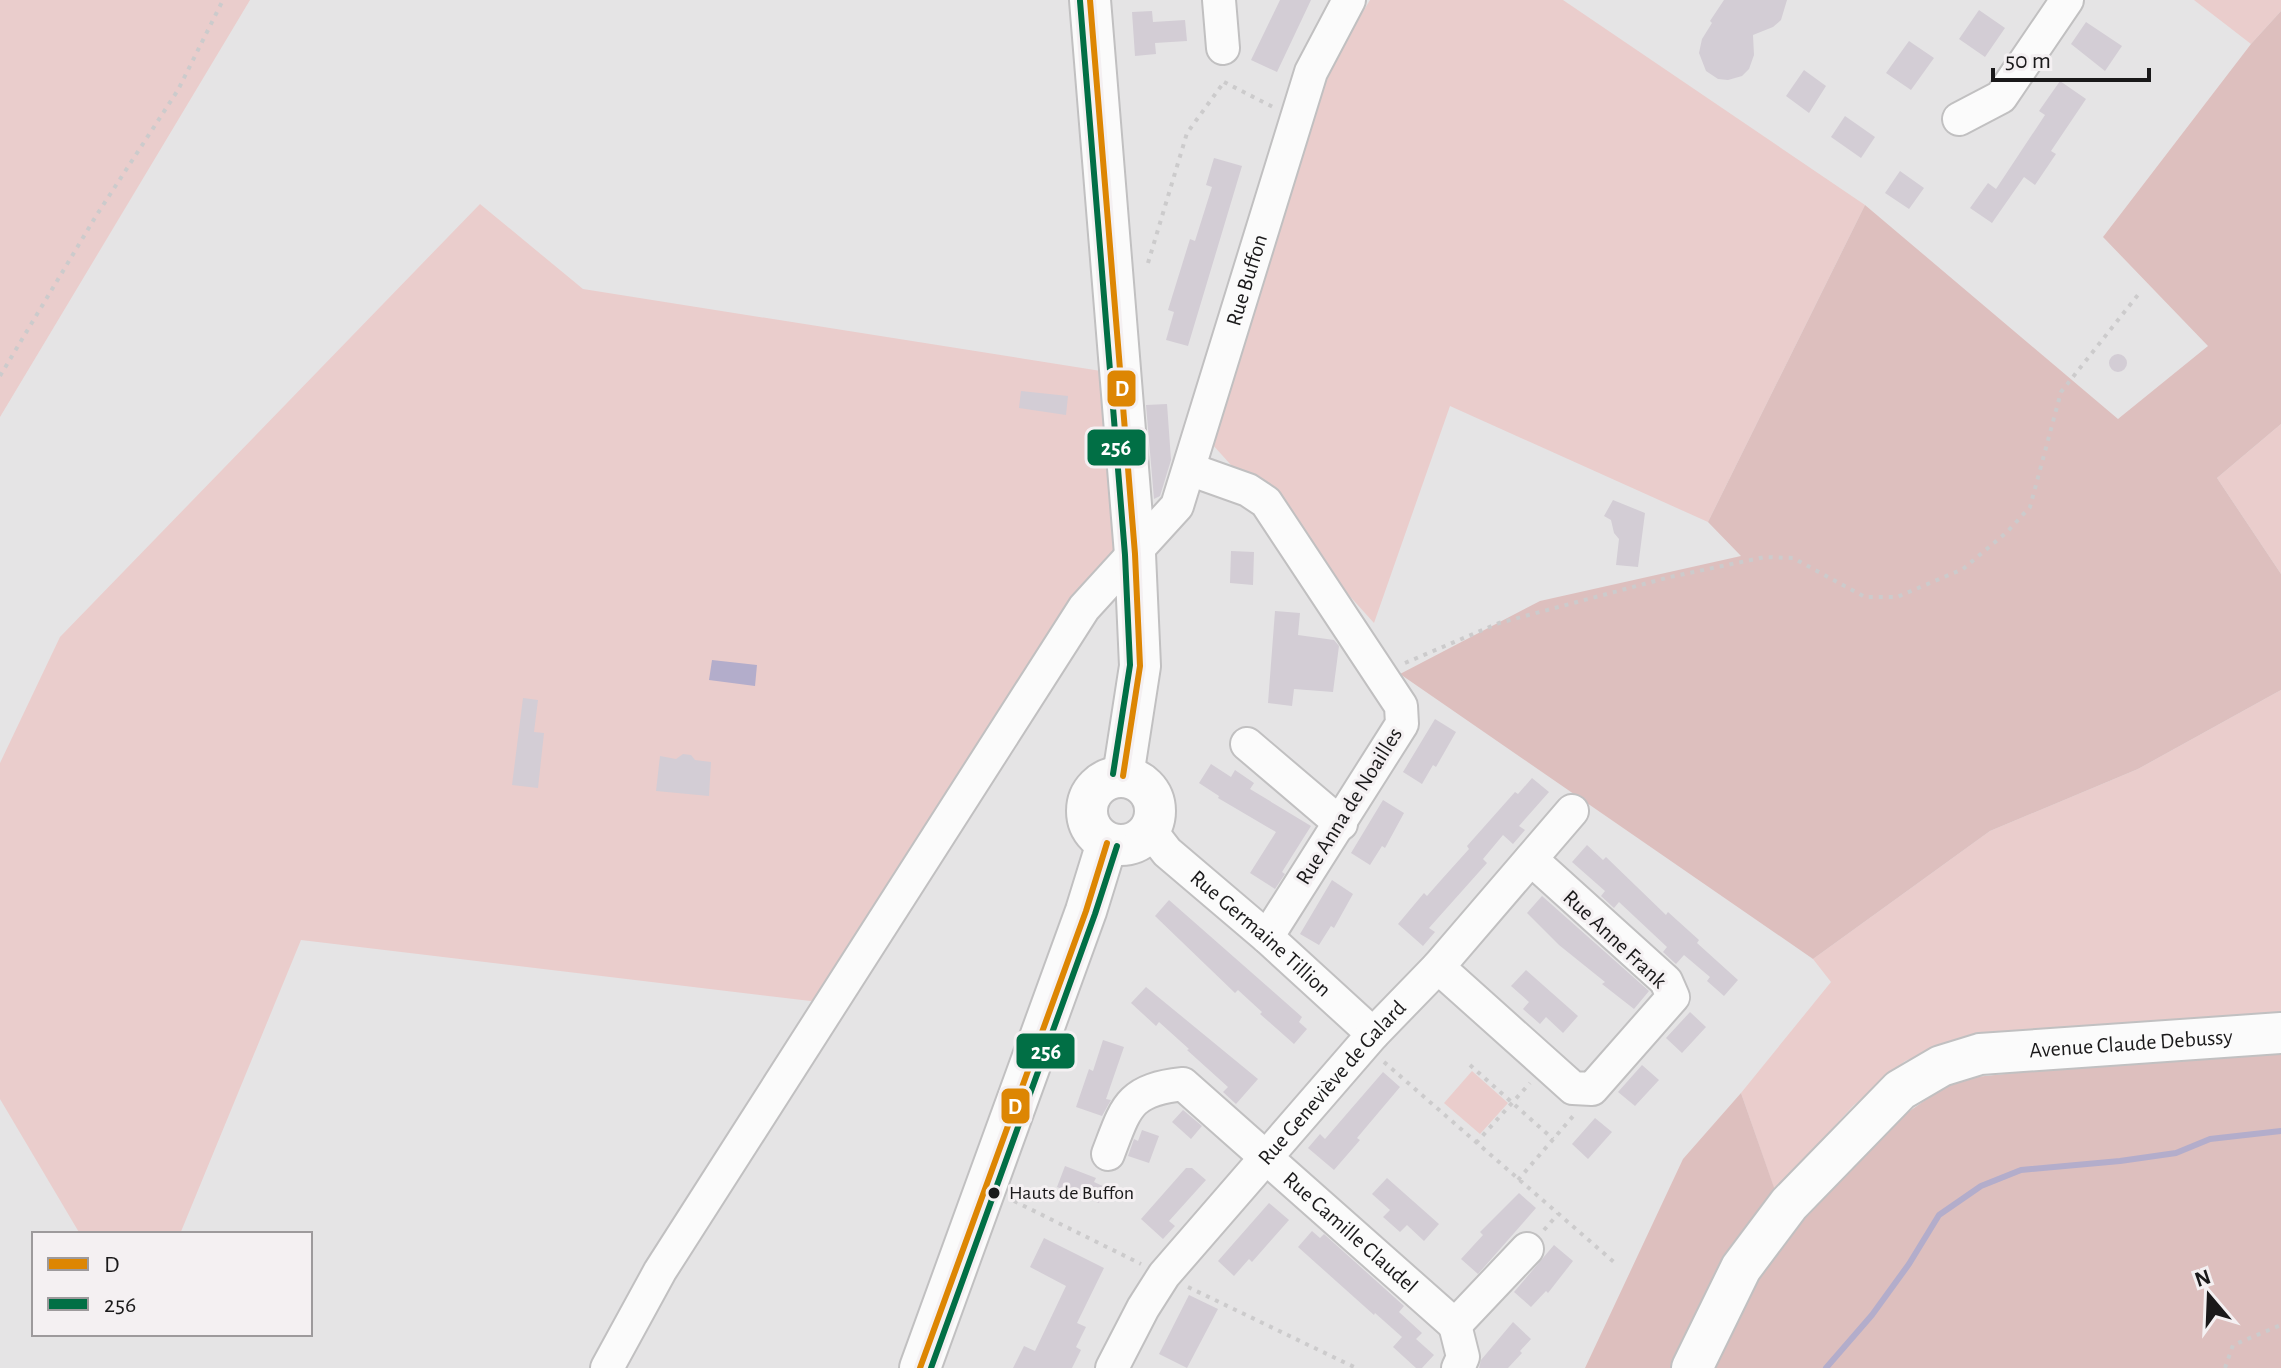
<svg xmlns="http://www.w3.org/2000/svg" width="2281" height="1368" font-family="'Alegreya Sans',sans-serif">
<rect width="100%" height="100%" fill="#e5e4e5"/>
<path fill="#eacdcc" d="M0,0H250L0,417Z
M1370,0H1563L1865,205L1708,522L1450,406L1374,623L1212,444L1326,73Z
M2194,0H2281V11L2251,44Z
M480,204L583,289L1101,371L1116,552L819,1002L301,940L180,1234H80L0,1099V763L60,637Z
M2281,424V574L2217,478Z
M2281,690V1022L1971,1036L1905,1061L1853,1106L1775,1191L1741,1093L1831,982L1813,959L1990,831L2138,769Z
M1472,1071L1508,1103L1480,1134L1444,1103Z"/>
<path fill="#ddbfbe" d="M2281,11V424L2217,478L2281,574V690L2138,769L1990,831L1813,959L1400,674L1540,601L1741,556L1708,522L1865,205L2118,419L2208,346L2103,237L2251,44Z
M2281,1053V1368H1585L1683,1159L1741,1093L1790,1233L1898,1119L1956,1079L2140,1060Z"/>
<path fill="#b3adcb" d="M712,660L757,665L755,686L709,680Z"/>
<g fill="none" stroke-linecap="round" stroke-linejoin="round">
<path stroke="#b3adcb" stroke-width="6" d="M1826,1368L1872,1315L1909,1264L1939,1215L1981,1186L2021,1170L2120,1161L2176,1153L2210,1139L2281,1131"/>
</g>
<path fill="#d3cdd5" d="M1280,0H1311L1277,72L1251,60Z
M1724,0H1787L1781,20L1773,27L1753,35L1754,55L1749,69L1742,76L1728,80L1718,79L1706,71L1699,53L1702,39L1712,23L1710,21Z
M1979,10L2005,28L1985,57L1959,39Z
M1152,11L1153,22L1185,20L1187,41L1155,43L1156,54L1135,56L1132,12Z
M2086,22L2122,46L2105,71L2071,44Z
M1909,41L1934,58L1911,90L1886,73Z
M1804,70L1826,86L1809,113L1786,96Z
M2060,81L2086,99L2051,151L2056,154L2035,185L2024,177L1992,223L1970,208L1988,183L1996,189L2045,115L2039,111Z
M1845,116L1875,137L1861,158L1831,137Z
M1214,158L1242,166L1188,346L1166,340L1174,312L1168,310L1190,239L1195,241L1212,187L1206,185Z
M1900,171L1924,188L1909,209L1885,193Z
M2109 363a9 9 0 1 1 18 0a9 9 0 1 1-18 0Z
M1021,391L1068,396L1066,415L1019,408Z
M1167,404L1171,460L1160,496L1154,499L1146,405Z
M1613,500L1645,513L1638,567L1616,565L1619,539L1614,533L1611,520L1604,516Z
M1231,551L1254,552L1253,585L1230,583Z
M1275,611L1300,613L1298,635L1334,640L1339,646L1333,692L1294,689L1292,706L1268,703Z
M523,698L538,700L534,732L544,733L538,788L512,785Z
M1435,719L1456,732L1436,767L1433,765L1422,784L1403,772Z
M683,754L691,755L695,760L711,762L709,796L656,791L660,756L676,759Z
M1211,764L1231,777L1235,770L1254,783L1250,789L1311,826L1282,872L1285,874L1275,889L1250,873L1276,832L1218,798L1219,796L1199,783Z
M1532,778L1549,792L1519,826L1525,830L1513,844L1503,835L1483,859L1487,863L1429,928L1435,932L1423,946L1398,924L1424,893L1427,896L1442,879L1469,849L1467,846L1515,792L1518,794Z
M1383,800L1404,813L1385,848L1382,846L1370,865L1351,853Z
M1587,845L1603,860L1606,857L1666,915L1668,912L1699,940L1697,943L1738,980L1724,996L1707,981L1710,977L1684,955L1676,964L1663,952L1667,947L1619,902L1614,908L1601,896L1605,891L1572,862Z
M1332,880L1353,894L1334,928L1331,926L1319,945L1300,934Z
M1542,896L1649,991L1634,1009L1602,984L1605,982L1559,945L1527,913Z
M1169,900L1302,1017L1299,1022L1307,1029L1294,1044L1260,1014L1262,1012L1238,990L1235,993L1155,916Z
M1526,970L1578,1016L1563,1033L1546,1017L1540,1024L1523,1009L1529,1002L1511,986Z
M1146,987L1258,1079L1236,1104L1223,1092L1228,1087L1187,1050L1189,1049L1159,1022L1156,1026L1131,1003Z
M1690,1012L1706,1027L1682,1053L1666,1038Z
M1103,1040L1124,1047L1106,1099L1111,1100L1102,1116L1076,1107L1089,1069L1093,1071Z
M1642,1065L1659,1080L1635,1106L1618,1092Z
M1383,1072L1400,1087L1357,1138L1360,1140L1334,1170L1308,1148L1320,1134L1325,1139Z
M1183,1110L1202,1126L1191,1139L1172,1122Z
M1595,1118L1612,1132L1588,1159L1572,1144Z
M1142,1130L1159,1136L1149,1163L1128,1156L1134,1139L1138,1141Z
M1065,1166L1096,1178L1094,1182L1105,1187L1099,1203L1057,1187Z
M1186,1168H1192L1206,1180L1169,1221L1175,1226L1163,1239L1141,1219Z
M1387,1178L1439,1224L1424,1241L1407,1225L1400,1232L1383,1217L1390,1210L1372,1194Z
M1519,1193L1536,1208L1478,1274L1461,1259L1483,1235L1480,1232Z
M1269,1203L1289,1220L1252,1262L1249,1259L1234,1276L1218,1261Z
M1312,1231L1320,1238L1324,1234L1404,1306L1399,1312L1422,1333L1416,1339L1434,1355L1422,1368H1416L1393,1347L1402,1337L1375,1313L1374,1315L1298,1247Z
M1044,1238L1104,1268L1077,1323L1086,1327L1076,1347L1081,1350L1072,1368H1013L1024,1346L1035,1351L1066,1286L1030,1267Z
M1554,1245L1573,1261L1548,1293L1546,1291L1531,1307L1514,1292Z
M1189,1295L1218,1309L1187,1368L1159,1354Z
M1513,1322L1531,1339L1520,1351L1522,1353L1508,1368H1479L1481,1360Z"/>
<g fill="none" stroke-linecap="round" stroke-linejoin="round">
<defs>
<g id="minor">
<path d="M1219,0L1223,48"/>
<path d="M1959,119L2001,97L2067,0"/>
<path d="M1189,469L1248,490L1266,502L1401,706L1402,724L1267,937"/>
<path d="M1247,744L1341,824"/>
<path id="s1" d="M1150,830L1167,852L1267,937L1373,1034"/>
<path d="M1438,967L1573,1088L1592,1089L1673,997L1666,981L1531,859"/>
<path id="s2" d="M1108,1154C1126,1107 1128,1090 1183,1084L1455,1325L1527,1249"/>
<path d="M1455,1325L1463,1357L1458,1368"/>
<path id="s3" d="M607,1368L660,1271L1084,608L1177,506L1311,72L1349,0"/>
<path id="s4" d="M1112,1368L1143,1308L1164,1275L1373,1034L1438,967L1572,811"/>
</g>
<g id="major">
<path d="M1090,0L1135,554L1140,666L1123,776"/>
<circle cx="1121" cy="811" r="34"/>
<path d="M920,1368L1086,911L1107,843"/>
<path id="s5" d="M1692,1368L1741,1268L1789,1204L1900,1090L1941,1066L1980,1054L2281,1033"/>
</g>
</defs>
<use href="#minor" stroke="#c1c0c1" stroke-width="36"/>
<use href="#major" stroke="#c1c0c1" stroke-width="44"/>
<path stroke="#cccbcc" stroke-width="4" stroke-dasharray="4 6" stroke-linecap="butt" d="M1224,82L1273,107
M1148,263L1187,133L1224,82
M0,376L96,216L178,90L223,0
M1405,663L1499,623L1670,577L1765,557L1793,558L1865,597H1897L1963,569L2007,532L2030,507L2061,392L2141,291
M1384,1062L1615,1263
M1470,1065L1553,1139
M1476,1143L1530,1083
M1518,1180L1574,1115
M1014,1201L1141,1264
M1544,1230L1558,1214
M1188,1287L1356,1368
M2225,1368L2233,1345L2281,1325"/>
<use href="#minor" stroke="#fbfbfb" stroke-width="32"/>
<use href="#major" stroke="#fbfbfb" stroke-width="40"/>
<defs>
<path id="bus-1" d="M1090,0L1135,554L1140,666L1123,776
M920,1368L1086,911L1107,843"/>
<path id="bus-2" d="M1080,1L1125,555L1130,665L1113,774
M931,1368L1095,914L1117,846"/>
</defs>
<use href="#bus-1" stroke="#f4f0f2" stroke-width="12"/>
<use href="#bus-2" stroke="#f4f0f2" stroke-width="12"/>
<use href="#bus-1" stroke="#dd8603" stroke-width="6"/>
<use href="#bus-2" stroke="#016f45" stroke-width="6"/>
</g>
<circle fill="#1a191a" stroke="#f4f0f2" stroke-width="3" cx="994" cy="1193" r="7"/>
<g text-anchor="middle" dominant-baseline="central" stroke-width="6" stroke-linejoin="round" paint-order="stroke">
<g font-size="20" fill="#1a191a" stroke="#f4f0f2" text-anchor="start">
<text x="1009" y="1193">Hauts de Buffon</text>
</g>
<g font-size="22" fill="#1a191a" stroke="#f4f0f2">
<text stroke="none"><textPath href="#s3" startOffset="1272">Rue Buffon</textPath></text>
<text transform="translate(1349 806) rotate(-58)">Rue Anna de Noailles</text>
<text stroke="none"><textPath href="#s1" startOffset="152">Rue Germaine Tillion</textPath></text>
<text transform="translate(1615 939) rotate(43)">Rue Anne Frank</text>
<text stroke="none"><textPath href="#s5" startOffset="590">Avenue Claude Debussy</textPath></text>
<text stroke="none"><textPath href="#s4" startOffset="362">Rue Geneviève de Galard</textPath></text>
<text stroke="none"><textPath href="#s2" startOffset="336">Rue Camille Claudel</textPath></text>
</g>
</g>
<g stroke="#f4f0f2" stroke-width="3">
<rect x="1106" y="369" width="31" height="39" rx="8" fill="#dd8603"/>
<rect x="1086" y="428" width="61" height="39" rx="8" fill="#016f45"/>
<rect x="1015" y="1032" width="61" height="38" rx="8" fill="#016f45"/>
<rect x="1000" y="1087" width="31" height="38" rx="8" fill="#dd8603"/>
</g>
<g font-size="22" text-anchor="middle" font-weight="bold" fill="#fff">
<text x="1122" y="396">D</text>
<text x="1116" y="455">256</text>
<text x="1046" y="1059">256</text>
<text x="1015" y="1114">D</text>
</g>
<rect x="32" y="1232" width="280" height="104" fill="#f4f0f2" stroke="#9d9a9c" stroke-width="2"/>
<rect x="48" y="1258" width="40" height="12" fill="#dd8603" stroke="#9d9a9c" stroke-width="2"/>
<text x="104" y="1272" font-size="24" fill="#1a191a">D</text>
<rect x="48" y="1298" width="40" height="12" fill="#016f45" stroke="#9d9a9c" stroke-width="2"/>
<text x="104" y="1312" font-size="24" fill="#1a191a">256</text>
<g transform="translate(2209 1296) rotate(341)" stroke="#f4f0f2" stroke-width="6" paint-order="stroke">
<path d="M0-6L14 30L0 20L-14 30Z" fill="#1a191a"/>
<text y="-12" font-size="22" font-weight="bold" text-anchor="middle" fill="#1a191a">N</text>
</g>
<path d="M1993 68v12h156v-12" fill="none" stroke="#1a191a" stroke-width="4"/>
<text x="2005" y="68" font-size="24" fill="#1a191a" stroke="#f4f0f2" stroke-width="6" paint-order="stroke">50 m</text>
</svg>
